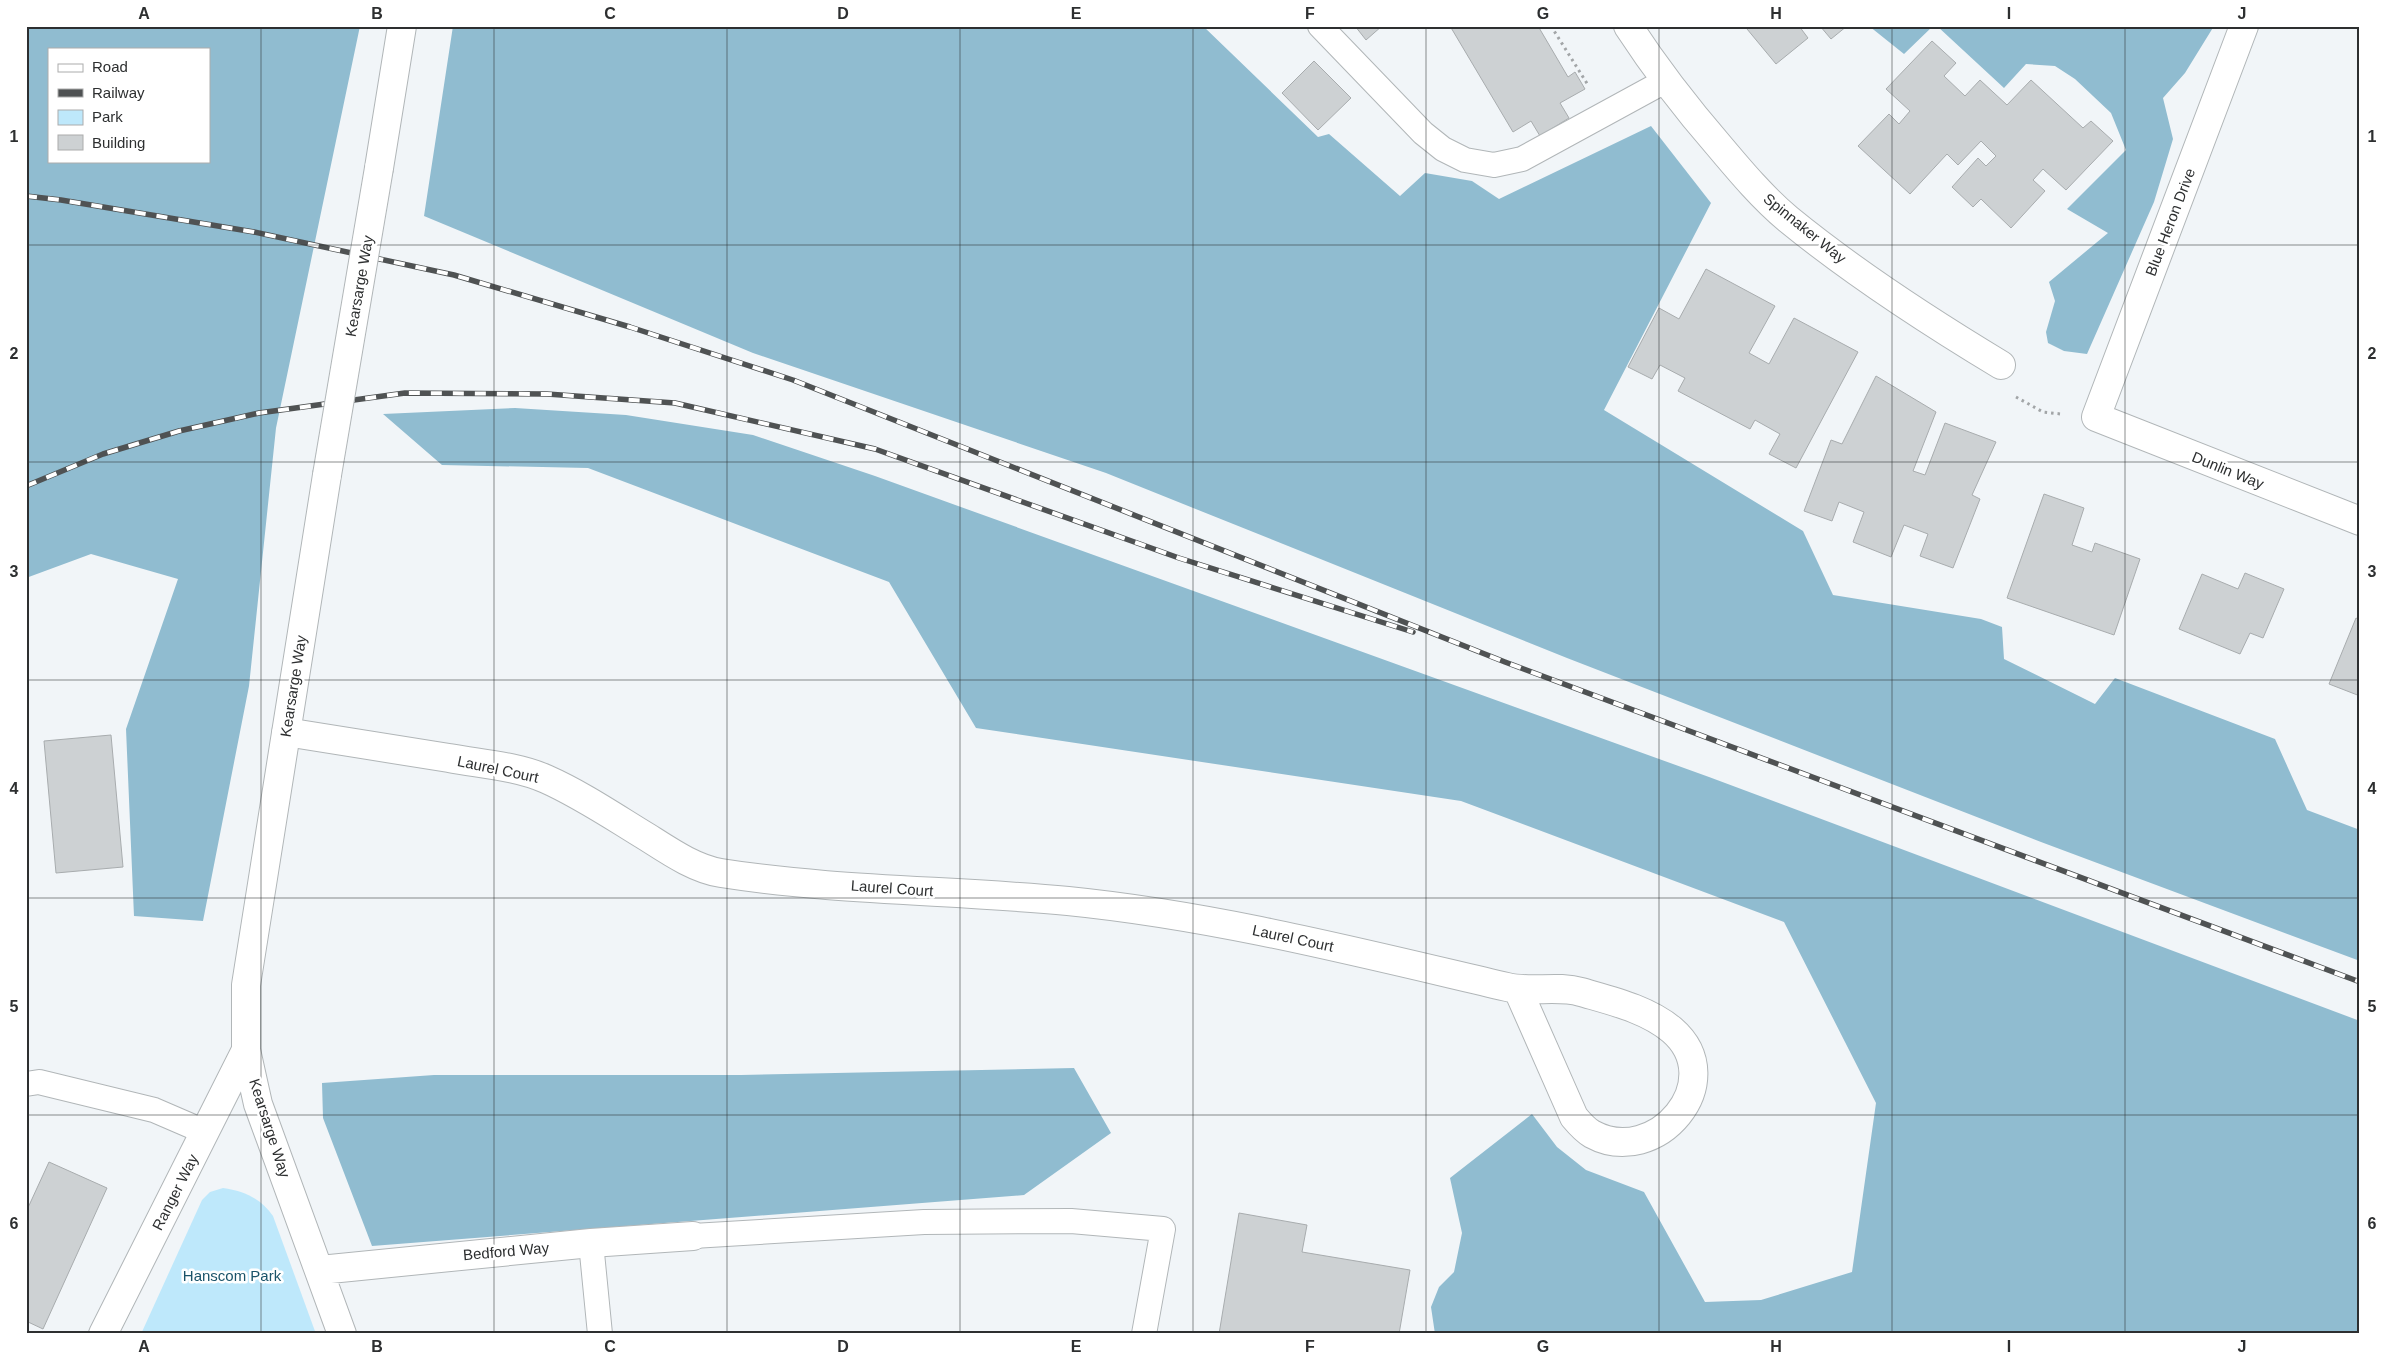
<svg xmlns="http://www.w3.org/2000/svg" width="2386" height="1360" font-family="Arial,sans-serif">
<rect width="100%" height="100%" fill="#f1f5f8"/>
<path fill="#bee8fb" d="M223,1188C245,1191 261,1199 273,1216L316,1334H141L202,1200L210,1192Z"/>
<path fill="#90bcd0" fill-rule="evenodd" d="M26,26H360L276,428L249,686L203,921L134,916L126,729L178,579L91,554L26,578ZM49,49H209V161H49Z
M453,26H1203L1318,137L1329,134L1400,196L1425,173L1472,181L1499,199L1651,126L1711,203L1604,410L1803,531L1833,595L1981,619L2002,627L2004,659L2095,704L2115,678L2275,739L2307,810L2360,830V961L2041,842L1812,753L1567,658L1106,473L753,353L424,216Z
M1869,26H1933L1904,54Z
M1937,26H2214L2185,73L2163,98L2173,139L2154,202L2087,354L2064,351L2048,343L2046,332L2055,301L2049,282L2108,233L2067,209L2126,150L2111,113L2075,79L2055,66L2026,64L2004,88Z
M515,408L626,415L753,435L875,476L1709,777L2360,1021V1334H1435L1431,1307L1439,1287L1454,1272L1462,1233L1450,1178L1532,1114L1557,1147L1586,1170L1644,1192L1705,1302L1761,1300L1852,1272L1876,1103L1784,922L1461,801L976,728L889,582L588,468L442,465L383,414Z
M1074,1068L1111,1133L1024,1195L372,1246L323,1118L322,1083L434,1075H741Z"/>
<path fill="#cdd1d3" stroke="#a8acae" d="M1355,26H1382L1366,40Z
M1450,26H1538L1568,77L1575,72L1585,89L1560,103L1569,118L1540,136L1531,121L1513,132Z
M1751,26H1799L1808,38L1776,64L1747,29Z
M1820,26H1847L1831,39Z
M1932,41L1956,63L1944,76L1965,96L1980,80L2007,105L2031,80L2083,128L2091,121L2113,141L2066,190L2043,169L2033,180L2045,191L2011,228L1981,199L1973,207L1952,187L1978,158L1986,166L1996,156L1981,141L1958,165L1947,154L1910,194L1858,146L1889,114L1899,124L1910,111L1886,89Z
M1314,61L1351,98L1318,130L1282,93Z
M1706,269L1775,306L1749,353L1769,364L1794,318L1858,352L1796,468L1769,454L1780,434L1755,420L1750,429L1678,391L1685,378L1660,365L1652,379L1628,367L1659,308L1679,319Z
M1876,376L1936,412L1913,471L1925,475L1945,423L1996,442L1972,495L1980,499L1953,568L1920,556L1928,534L1904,525L1891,557L1853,542L1864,512L1839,502L1832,521L1804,511L1831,440L1842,444Z
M2044,494L2084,508L2072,545L2092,552L2095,543L2140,559L2114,635L2007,598Z
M2245,573L2284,589L2263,638L2250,633L2240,654L2179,629L2202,574L2238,589Z
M2356,618L2360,620V696L2329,684Z
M111,735L123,867L56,873L44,741Z
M49,1162L107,1188L43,1329L26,1321L28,1299L26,1298V1212Z
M1239,1213L1307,1225L1302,1252L1410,1270L1399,1334H1219Z"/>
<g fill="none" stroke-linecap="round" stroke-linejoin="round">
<defs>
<path id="lane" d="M1320,26L1423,133L1443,149L1465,160L1494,165L1522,159L1665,81
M26,1084L39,1082L154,1110L205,1132
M693,1236L924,1222L1071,1221L1163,1229L1144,1334
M591,1243L600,1334"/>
<path id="street" d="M1628,26C1656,69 1687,109 1720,147C1741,172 1763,198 1788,219C1854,273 1928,321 2001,365
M2244,26L2096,417L2360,521
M379,168L402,26
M327,475L246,985V1050L258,1104L342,1334
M286,732C340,741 395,749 449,758C481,764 517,766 546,779C582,795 614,817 647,837C669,851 695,869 721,873C835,891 953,890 1068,901C1217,916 1361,953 1507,987C1531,993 1557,985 1581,992C1612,1001 1647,1009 1672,1030C1731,1081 1656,1169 1592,1134C1585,1130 1579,1123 1574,1117L1518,990
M320,1270L591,1243L693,1236
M103,1334L246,1050"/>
</defs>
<use href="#lane" stroke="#b1b6b8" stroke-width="26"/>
<use href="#street" stroke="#b1b6b8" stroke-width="30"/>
<path stroke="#a2a5a7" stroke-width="3" stroke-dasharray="2.5 4" stroke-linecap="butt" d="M1551,26L1588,85
M2016,397L2043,412L2061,414"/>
<use href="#lane" stroke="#fff" stroke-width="24"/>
<use href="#street" stroke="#fff" stroke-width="28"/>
<defs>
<path id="rail" d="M26,196L61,200L254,232L454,275L630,327L793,380L1505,662L2360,982
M26,486L103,454L179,431L259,413L405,393L547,394L675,403L875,449L1179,558L1413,632"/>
</defs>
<use href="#rail" stroke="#4f5253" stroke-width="5.5"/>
<use href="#rail" stroke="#fff" stroke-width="4" stroke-dasharray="11" stroke-linecap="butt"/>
<defs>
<path id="street-bridge" d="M327,475L379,168"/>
</defs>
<use href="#street-bridge" stroke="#b1b6b8" stroke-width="30" stroke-linecap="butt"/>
<use href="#street-bridge" stroke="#fff" stroke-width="28"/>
</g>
<path fill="none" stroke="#2d2f30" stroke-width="1" stroke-opacity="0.55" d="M261,26V1334M494,26V1334M727,26V1334M960,26V1334M1193,26V1334M1426,26V1334M1659,26V1334M1892,26V1334M2125,26V1334M26,245H2360M26,462H2360M26,680H2360M26,898H2360M26,1115H2360"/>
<g text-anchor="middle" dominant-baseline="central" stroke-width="5" stroke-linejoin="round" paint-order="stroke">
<g font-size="15" fill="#2d2f30" stroke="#fff">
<text transform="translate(2170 222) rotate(-69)">Blue Heron Drive</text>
<text transform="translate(1805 228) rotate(39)">Spinnaker Way</text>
<text transform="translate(359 286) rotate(-80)">Kearsarge Way</text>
<text transform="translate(2228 470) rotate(22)">Dunlin Way</text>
<text transform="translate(293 686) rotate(-81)">Kearsarge Way</text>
<text transform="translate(498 769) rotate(12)">Laurel Court</text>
<text transform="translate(892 888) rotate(4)">Laurel Court</text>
<text transform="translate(1293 938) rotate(12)">Laurel Court</text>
<text transform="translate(270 1128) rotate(72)">Kearsarge Way</text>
<text transform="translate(175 1192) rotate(-63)">Ranger Way</text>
<text transform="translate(506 1251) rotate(-5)">Bedford Way</text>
</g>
<g font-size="15" fill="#1a5369" stroke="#fff">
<text x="232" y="1275">Hanscom Park</text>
</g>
</g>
<rect width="2386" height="1360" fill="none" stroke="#ffffff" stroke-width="55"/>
<rect x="48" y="48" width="162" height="115" fill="#ffffff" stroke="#abacac"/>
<rect x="58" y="64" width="25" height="8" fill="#ffffff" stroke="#abacac"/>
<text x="92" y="72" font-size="15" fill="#2d2f30">Road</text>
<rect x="58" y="89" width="25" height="8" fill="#4f5253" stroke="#abacac"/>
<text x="92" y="98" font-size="15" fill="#2d2f30">Railway</text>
<rect x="58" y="110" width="25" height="15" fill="#bee8fb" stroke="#abacac"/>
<text x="92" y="122" font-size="15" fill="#2d2f30">Park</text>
<rect x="58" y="135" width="25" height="15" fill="#cdd1d3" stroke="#abacac"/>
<text x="92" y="148" font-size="15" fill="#2d2f30">Building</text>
<rect x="28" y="28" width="2330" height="1304" fill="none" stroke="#2d2f30" stroke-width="2"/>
<g font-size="16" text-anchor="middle" font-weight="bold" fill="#2d2f30">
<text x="144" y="19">A</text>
<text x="377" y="19">B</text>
<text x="610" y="19">C</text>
<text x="843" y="19">D</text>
<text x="1076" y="19">E</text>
<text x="1310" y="19">F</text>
<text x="1543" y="19">G</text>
<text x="1776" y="19">H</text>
<text x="2009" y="19">I</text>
<text x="2242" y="19">J</text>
<text x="14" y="142">1</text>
<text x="2372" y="142">1</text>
<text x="14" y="359">2</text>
<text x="2372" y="359">2</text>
<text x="14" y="577">3</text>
<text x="2372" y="577">3</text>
<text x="14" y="794">4</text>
<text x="2372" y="794">4</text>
<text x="14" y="1012">5</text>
<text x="2372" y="1012">5</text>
<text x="14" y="1229">6</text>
<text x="2372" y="1229">6</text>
<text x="144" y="1352">A</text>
<text x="377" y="1352">B</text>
<text x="610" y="1352">C</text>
<text x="843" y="1352">D</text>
<text x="1076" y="1352">E</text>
<text x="1310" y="1352">F</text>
<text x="1543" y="1352">G</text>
<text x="1776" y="1352">H</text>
<text x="2009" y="1352">I</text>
<text x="2242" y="1352">J</text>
</g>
</svg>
